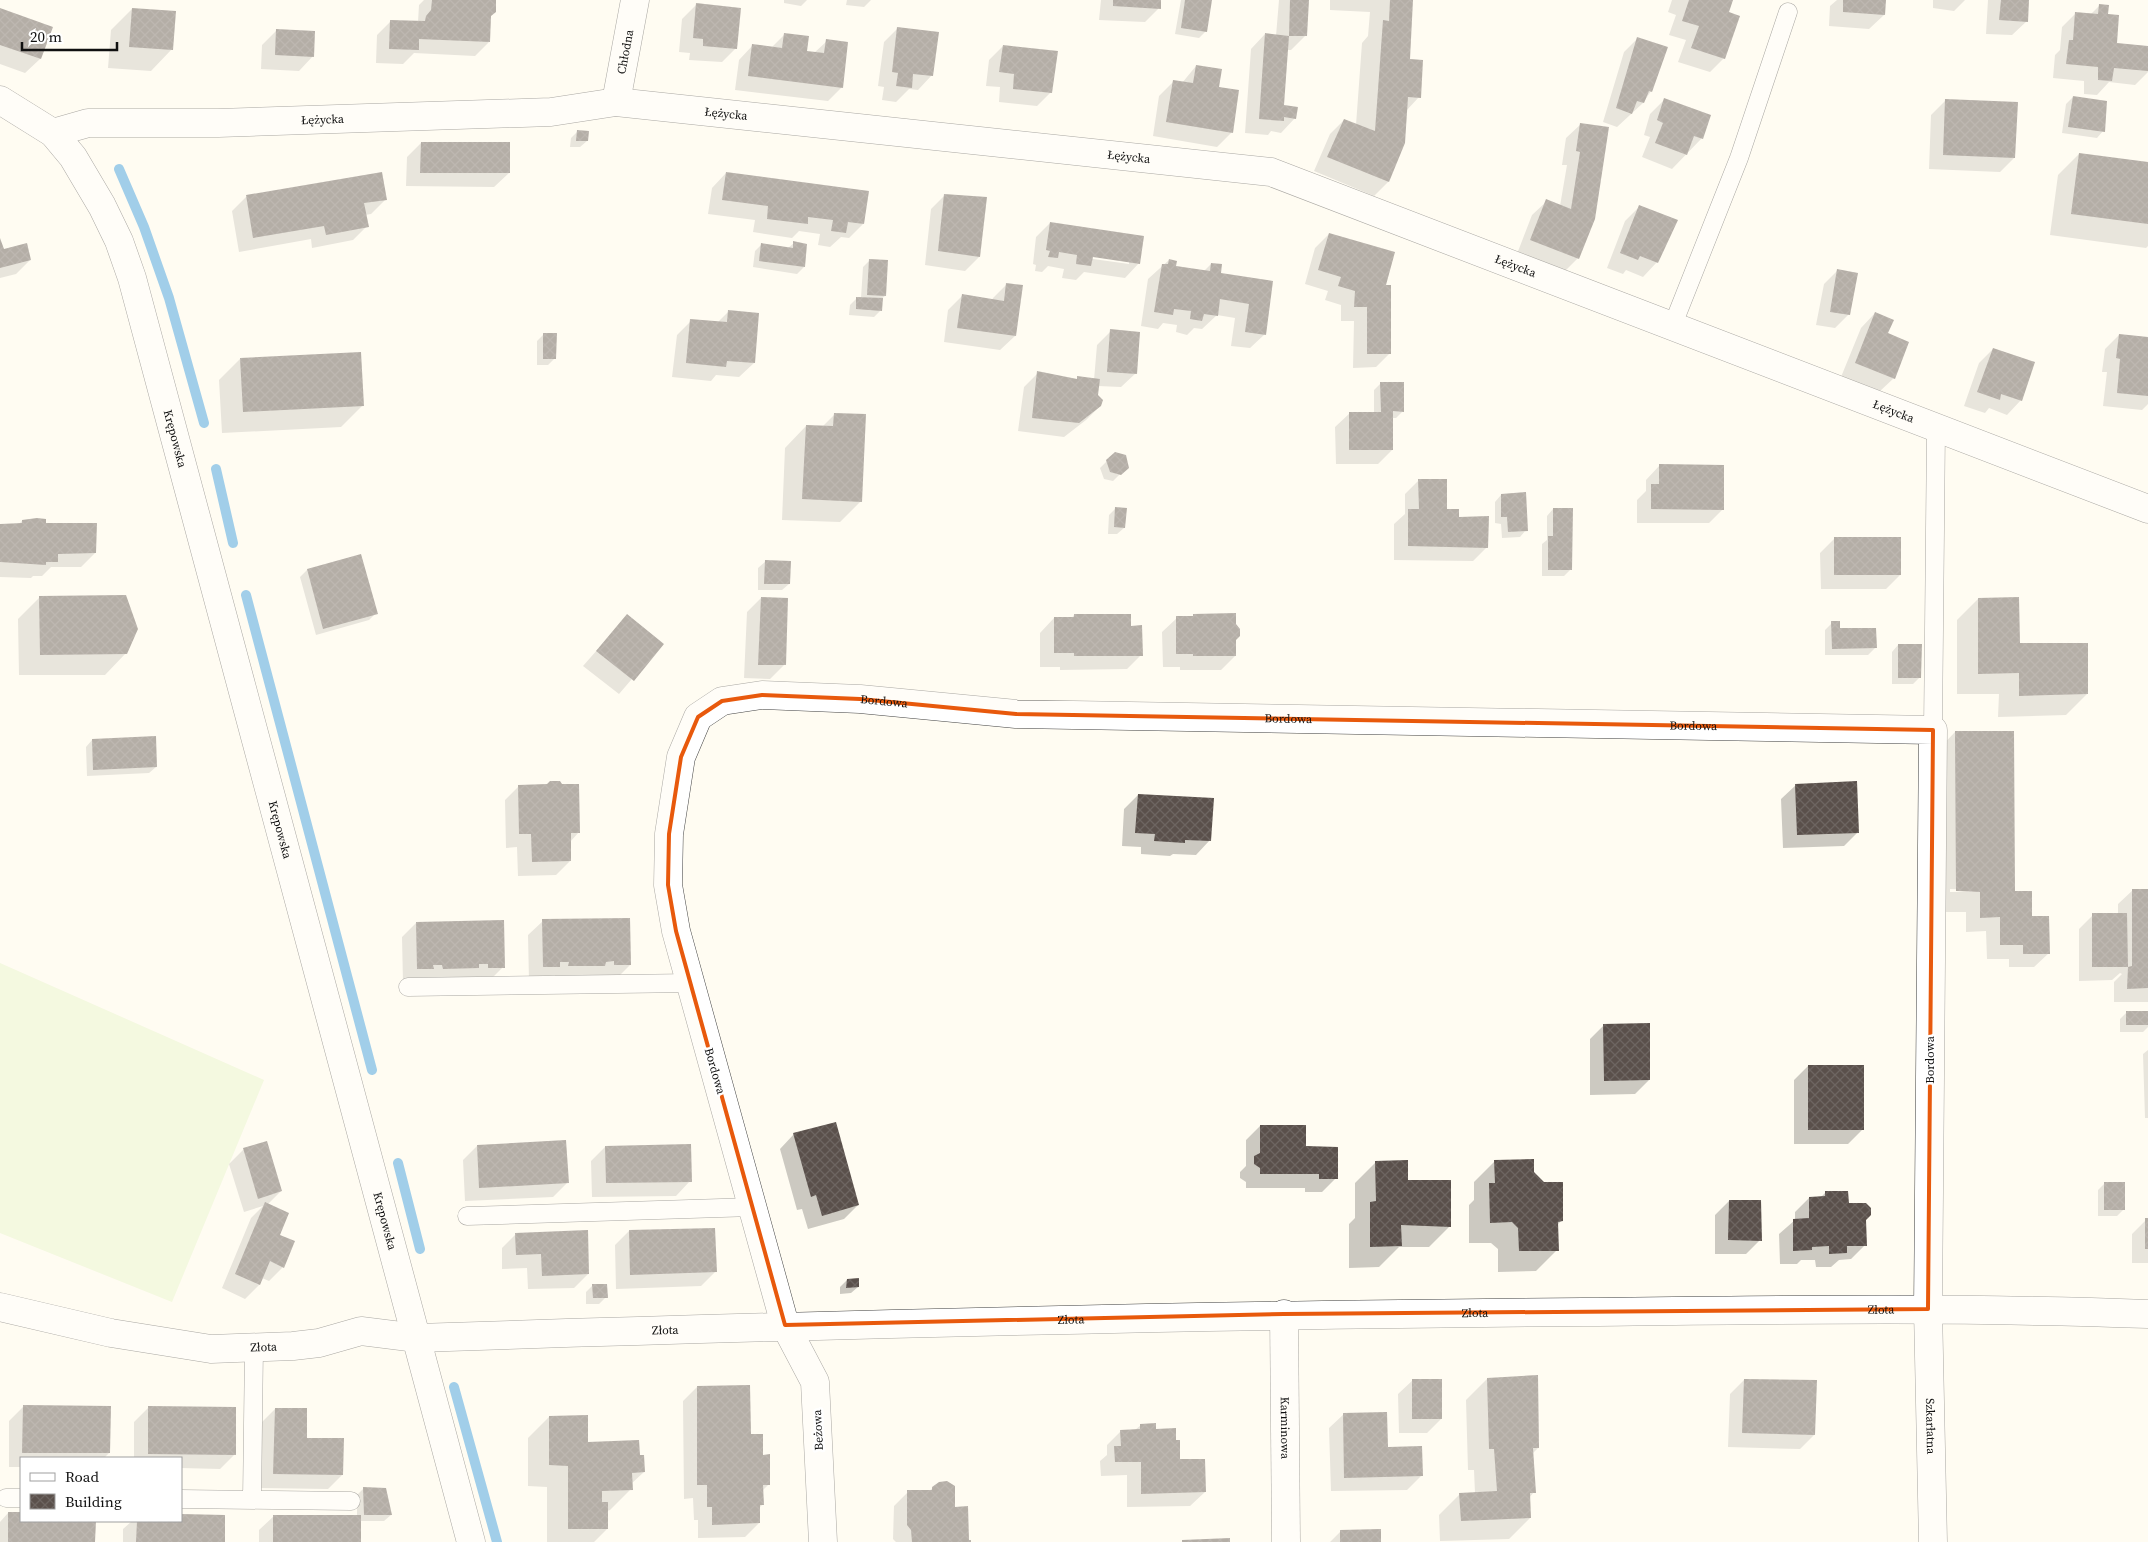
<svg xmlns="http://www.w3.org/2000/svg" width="2148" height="1542" font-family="'Source Serif 4',serif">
<defs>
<pattern id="building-cross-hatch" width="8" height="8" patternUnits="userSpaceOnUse" patternTransform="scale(1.25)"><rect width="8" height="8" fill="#5a504b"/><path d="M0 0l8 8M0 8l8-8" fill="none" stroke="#6d6561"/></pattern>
</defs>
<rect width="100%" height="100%" fill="#fffcf2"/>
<path fill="#e6f5c9" d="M0,963L264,1080L172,1302L0,1233Z"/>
<path fill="#0003" fill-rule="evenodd" d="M424,0H494L490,16L489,42L475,56L414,53L403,64L376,63L377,35L391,21L418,22L419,5Z
M784,0H807L801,6L784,3Z
M847,0H871L864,7L846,5Z
M1101,0H1160L1159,8L1145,22L1099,20Z
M1181,0H1211L1206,31L1199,38L1175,34Z
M1279,0H1308L1306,35L1291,50H1287L1283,106L1295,118L1281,133L1271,131L1268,135L1245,133L1251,49L1265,34L1276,36Z
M1330,0H1412L1408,61L1419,97L1406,111L1404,143L1388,182L1374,196L1314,171L1330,134L1344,120L1356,125L1362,43L1368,36L1370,12L1330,10Z
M1672,0H1731L1727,13L1724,58L1710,72L1678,62L1686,40L1669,35L1676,15L1668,12Z
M1837,0H1885L1884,15L1869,29L1829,26L1830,6Z
M1933,0H1965L1954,11L1933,8Z
M1988,0H2028L2027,21L2012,35L1986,34Z
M697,4L736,48L722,62L689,60L690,53L679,52L682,19Z
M2100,5L2107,15L2116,44L2148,47V72L2135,85L2109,82L2097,95L2084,94V81L2053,78L2055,55L2060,50L2062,27L2076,13L2091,14Z
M132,9L172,49L151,71L108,68L111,30Z
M0,10L51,28L40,59L25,73L0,64Z
M898,28L932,75L918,90L909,89L896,102L882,100L884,87L878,86L884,42Z
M276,31L313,56L299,71L261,69L262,45Z
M785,34L805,52L814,53L827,41L842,87L828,101L735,90L739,60L753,45L771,48Z
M1638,38L1651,91L1643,103L1617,127L1603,122L1624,52Z
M1003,46L1051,92L1037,106L999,102L1000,87L986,86L989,60Z
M1196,66L1231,133L1217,147L1153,136L1159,96L1174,81L1182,83Z
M2073,97L2103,131L2097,138L2062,133L2066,104Z
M1664,100L1702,138L1672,169L1642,157L1650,137L1644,135L1650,114Z
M1945,101L2014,158L2000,172L1929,169L1931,115Z
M1581,124L1578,258L1564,272L1517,254L1532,215L1547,201L1560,206L1567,165H1562L1566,138Z
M577,132L587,141L580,147H570L571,138Z
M421,143L509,173L494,187L406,186L407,157Z
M2079,154L2148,163V246L2146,248L2050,235L2058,175Z
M726,173L863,224L849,238L841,237L830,247L818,245L820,234L799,231L792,238L753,232L755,220L708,214L712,188Z
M945,195L979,257L965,271L925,265L931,209Z
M246,197L385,200L371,214L365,215L367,226L353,240L312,248L311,239L239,252L232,211Z
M1639,207L1657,262L1643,277L1626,270L1623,274L1607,268L1625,221Z
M1050,223L1139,263L1125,278L1084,272L1076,280L1062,278L1064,269L1048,266L1042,272L1035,271L1036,265L1033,264L1036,237ZM1087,255L1129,261V264L1086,258Z
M1329,234L1384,286L1390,353L1376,367L1353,368L1354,321H1341V305L1325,300L1328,291L1305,284L1315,248Z
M0,240L3,251L30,260L16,274L0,278Z
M794,243L805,245L804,267L797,274L753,267L755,251L762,244L788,248Z
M870,260L885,296L881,299V310L874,317L849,315L850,305L857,298H861L863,267Z
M1169,260L1174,267L1204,271L1211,264L1220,274L1272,282L1265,334L1250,348L1231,346L1235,318L1217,315L1202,329L1194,328L1187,335L1176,332L1177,325L1163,323L1158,329L1141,326L1148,279Z
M1838,270L1849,314L1835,328L1816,325L1824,284Z
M1007,284L1015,336L1000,350L944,342L948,310L962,296L992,301L993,298Z
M728,312L754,363L739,377L716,375L711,381L672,377L677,335L691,321L717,323Z
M1875,313L1887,334L1894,378L1879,392L1841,377L1861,328Z
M1111,331L1136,373L1121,387L1098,386L1097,395L1100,406L1086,420L1064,437L1018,431L1024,387L1038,373L1076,380L1078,378L1094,380L1097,345Z
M544,334L555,358L548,365H537V341Z
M2119,335L2148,356V404L2142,410L2103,406L2107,372H2102L2105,349Z
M1993,349L2021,400L2007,415L1989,408L1985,413L1964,406L1979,363Z
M240,359L362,406L341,427L222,433L219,380Z
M1381,383L1403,411L1396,418H1392V450L1378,464H1336L1335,427L1350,413H1374V390Z
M835,414L861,501L840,522L782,520L785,448L806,426L822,427Z
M1115,453L1120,474L1113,481L1104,479L1100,468Z
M1660,465L1723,509L1709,523H1637V500L1646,491V480Z
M1419,480L1446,510L1458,518L1487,547L1473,561L1394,560V524L1405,514V494Z
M1501,495L1526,530L1520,537L1502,538L1501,524L1495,523V502Z
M1116,508L1124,528L1117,534H1108L1109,515Z
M1553,509L1571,569L1564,576H1542V544L1547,540V516Z
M22,521L45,524L95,553L81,567H51L42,576H33L31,578L0,577V525H18Z
M1835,538L1900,575L1886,589H1821L1820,553Z
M361,556L376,613L369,620L316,635L300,577L307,570Z
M765,562L789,584L782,590H758V568Z
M40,597L126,653L105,675H19L18,619Z
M761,598L784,665L770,679L744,678L747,612Z
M1978,599L2018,644L2087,694L2066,715L1998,717L1999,694H1957V620Z
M1074,615L1130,627L1141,655L1127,669L1060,670V667H1040V633L1054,618L1071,619Z
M627,616L662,644L619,694L583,666Z
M1177,618L1235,640V656L1221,670H1180V667H1163L1162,632Z
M1832,623L1839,630L1875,648L1868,655H1825V630Z
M1898,645L1920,677L1913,684H1892V652Z
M1955,732L2014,892L2031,918L2049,953L2034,967H2009V959H1987L1986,931L1966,932V912H1935L1934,754ZM1950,889L1994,890V892H1950Z
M92,740L156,767L149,773L87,776L86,747Z
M1796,785L1858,832L1844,846L1783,848L1781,799Z
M519,786L579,832L570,842V861L556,875L518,876L517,847L506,848L505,800Z
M1138,795L1210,840L1196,855L1173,854L1170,856L1141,854V847L1122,846L1124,809Z
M2133,890H2148V1002H2114V982L2122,974L2120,973L2112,980L2079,981V929L2093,915L2118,914V904Z
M543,921L630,965L616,979H600V975H595L590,979L555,980V975L549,976L545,980L529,981L528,935Z
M416,923L503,967L489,981L403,983L402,937Z
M2127,1012H2148V1027L2143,1032H2120V1019Z
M1604,1025L1649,1080L1635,1094L1590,1095V1039Z
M2148,1050V1118H2145L2143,1054Z
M1808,1066L1862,1130L1848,1144H1794V1080Z
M1260,1126L1305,1147L1336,1178L1322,1192H1305V1188H1246V1182L1240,1178V1172L1246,1166V1140Z
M794,1134L858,1205L844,1219L808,1229L802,1209L797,1210L780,1149Z
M266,1143L281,1191L267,1205L278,1236L293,1241L283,1267L269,1281L262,1278L259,1285L245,1299L222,1288L251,1218L263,1206L244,1212L229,1164L243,1150Z
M477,1146L567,1183L553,1197L465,1201L463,1160Z
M605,1147L690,1181L676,1196L592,1197L591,1161Z
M1495,1161L1533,1173L1543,1183L1562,1220L1557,1225V1250L1536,1271L1498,1272V1249L1491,1243H1469V1205L1474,1200V1182Z
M1376,1162L1407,1182L1450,1226L1429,1247H1399L1379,1267L1349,1268V1224L1355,1218V1183Z
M2105,1183L2124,1209L2117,1216H2098V1190Z
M1825,1193L1847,1205L1865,1220V1245L1851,1259L1839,1260L1831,1267H1816L1815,1260H1801L1797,1264H1780L1779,1234L1795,1220V1212L1809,1198H1820Z
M1729,1201L1760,1240L1746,1254H1715V1215Z
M2146,1220H2148V1263H2132V1234Z
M629,1231L715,1272L701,1286L616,1289L615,1245Z
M516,1234L588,1274L574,1288L528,1289L527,1268L502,1269V1248Z
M847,1280L858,1287L851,1293L840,1294V1287Z
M593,1285L606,1297L599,1304H586V1292Z
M1487,1379L1538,1448L1532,1454L1534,1492L1529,1498L1530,1518L1509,1539L1440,1541L1439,1515L1460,1494L1475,1493L1474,1470H1468L1466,1400Z
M1413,1380L1441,1419L1427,1433H1399L1398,1394Z
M1744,1380L1814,1435L1800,1449L1728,1447L1730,1394Z
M697,1387L750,1435L762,1456L769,1484L762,1491L763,1504L759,1508V1523L745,1537L698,1538V1520H694L693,1498L684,1499L683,1401Z
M23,1407L109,1453L104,1458H21V1467H9V1421Z
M148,1408L234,1455L220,1469L181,1468V1458H134V1422Z
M275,1409L342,1475L328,1489L260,1488L261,1423Z
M1344,1414L1386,1448L1421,1476L1407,1490L1331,1491L1329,1428Z
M549,1417L587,1443L639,1457L644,1472L631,1484V1489L610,1510L607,1511V1529L594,1542H547V1487L528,1486V1438Z
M1141,1425L1155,1430L1175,1442L1179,1460L1205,1492L1190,1506L1127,1507V1475L1101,1476L1100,1461L1107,1455V1445L1121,1431L1135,1430Z
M364,1488L391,1515L384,1521H359V1542H259V1530L274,1516H357V1495Z
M933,1488L969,1542H896L893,1539L894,1506L908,1492L929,1491Z
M8,1513L21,1514V1521H94V1542H0V1522Z
M132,1521H181L224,1542H123V1529Z
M1341,1531L1380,1542H1330Z"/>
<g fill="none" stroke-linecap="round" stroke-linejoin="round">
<path stroke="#2f98dd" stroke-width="10" d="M119,169L144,227L169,298L204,423
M216,469L233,543
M246,595L372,1070
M398,1163L420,1249
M454,1387L497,1542"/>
</g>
<path fill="url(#building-cross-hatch)" d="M432,0H496V12L491,16L490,42L419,39V50L389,49L390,20L425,21L426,16L431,10Z
M1113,0H1161V9L1113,6Z
M1185,0H1212L1207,32L1181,28Z
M1290,0H1309L1307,36H1289Z
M1390,0H1413L1410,59L1423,60L1421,98L1408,97L1405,143L1389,182L1327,157L1344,119L1375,131L1383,20L1389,21Z
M1689,0H1733L1729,12L1740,16L1725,59L1691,48L1699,26L1682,21Z
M1843,0H1886L1885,15L1843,12Z
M2001,0H2029L2028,22L1999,20Z
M696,3L741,8L737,49L703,46V39L693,38Z
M2099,4L2109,5L2108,14L2119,15L2117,43L2148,46V71L2114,68L2112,81L2098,80V67L2066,64L2069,40H2073L2075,12L2098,14Z
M0,8L53,27L41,59L0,45Z
M132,8L176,11L173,50L129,47Z
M897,27L939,32L933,76L913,74L912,88L896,86L898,73L892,72Z
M276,29L315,31L314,57L275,55Z
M784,33L809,36L807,51L824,53L826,39L848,42L843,88L748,76L752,44L782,48Z
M1265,33L1289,36L1284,105L1298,107L1296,119L1284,117V121L1259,119Z
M1637,37L1668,47L1652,92L1649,91L1644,103L1637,101L1632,114L1616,108Z
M1003,45L1058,51L1052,93L1013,89L1014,74L999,72Z
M1196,65L1222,69L1219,87L1239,90L1233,133L1166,122L1173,80L1193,83Z
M2073,96L2107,101L2105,132L2068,127Z
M1664,98L1711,115L1703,139L1694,136L1687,155L1655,143L1663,123L1657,120Z
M1945,99L2018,102L2015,158L1943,155Z
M1580,123L1609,127L1595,219L1579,259L1530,240L1546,199L1571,209L1580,152L1576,151Z
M577,130L589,131L588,141H576Z
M421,142H510V173H420Z
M2079,153L2148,162V224L2071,214Z
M382,172L387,200L364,203L369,227L326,235L324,226L253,238L246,195Z
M726,172L869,191L864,224L848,222L846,233L831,231L833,220L808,217V224L767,219L768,206L722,200Z
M944,194L987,197L980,257L938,251Z
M1639,205L1678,220L1658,263L1640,256L1638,260L1620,253Z
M1050,222L1144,236L1140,264L1093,257L1091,266L1076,264L1077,255L1059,252L1058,258L1048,257L1050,251L1046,250Z
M1329,233L1395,252L1386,285H1391V354H1367V307H1354L1355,291L1338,286L1341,277L1318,270Z
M0,238L4,249L27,243L31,260L0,268Z
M793,241L807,244L805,267L759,261L761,243L793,248Z
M869,259L888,260L886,296L867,295Z
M1169,259L1177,261L1176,266L1210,271L1211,263L1222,264L1221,273L1273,281L1266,335L1245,332L1249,304L1220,299L1218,316L1204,314L1202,321L1190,319L1191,311L1174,309L1173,315L1154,312L1162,264H1168Z
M1837,269L1858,273L1850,315L1830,312Z
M1006,283L1023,285L1016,336L957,328L962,294L1004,301Z
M856,297L883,298L882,311L856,309Z
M728,310L759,313L755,363L727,361L726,367L686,363L690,319L727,322Z
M1875,312L1894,320L1888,333L1909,342L1895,379L1855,363Z
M1110,329L1140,332L1137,374L1107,372Z
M543,333H557L556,359H543Z
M2119,334L2148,337V396L2117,393L2120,359L2116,358Z
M1993,348L2035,362L2022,401L2001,394L2000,400L1977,392Z
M361,352L364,406L243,412L240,358Z
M1037,371L1077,379V376L1100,379L1098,395L1103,400L1101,406L1079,423L1032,418Z
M1380,382H1404V412L1393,411V450H1349V412H1381Z
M834,413L866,414L862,502L802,499L806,425L833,426Z
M1115,452L1126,455L1129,468L1121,475L1110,472L1106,460Z
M1659,464L1724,465V510L1651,509V484H1659Z
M1418,479H1447V509H1459V517L1489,516L1488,548L1408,546V509H1419Z
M1526,492L1528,531L1508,532L1507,517H1501V494Z
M1115,507L1127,508L1125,528L1114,527Z
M1553,508H1573L1572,570H1548V536H1553Z
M37,518L46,519V523H97L96,553L58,554V562H46V565L0,562V524L22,523V520Z
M1834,537H1901V575H1834Z
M361,554L378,614L323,629L307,569Z
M765,560L791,561L790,584H764Z
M126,595L138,629L127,654L40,655L39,596Z
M761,597L788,598L786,665H758Z
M2019,597L2020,643H2088V694L2019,696V673L1978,674V598Z
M1236,613V624L1240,629V636L1236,640V656H1193V654H1176V616H1193V614Z
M627,614L664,644L634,681L596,651Z
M1074,614H1131V626L1142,625L1143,656H1074V653H1054V617H1074Z
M1831,621H1840V628H1876L1877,648L1832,649Z
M1898,644H1922L1921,678H1898Z
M1955,731H2014L2015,891H2032V916H2049L2050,954H2023V945H2000V917L1980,918V892L1956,891Z
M156,736L157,767L93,770L92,739Z
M550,781H560L562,784H579L580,833H571V861L532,862L531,834H519L518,785L547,784Z
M1857,781L1859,833L1797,835L1795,784Z
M1138,794L1214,798L1211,841L1185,840V843L1154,841L1155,834L1135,833Z
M2132,889H2148V988L2127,989L2128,967L2132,966Z
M2092,913H2127L2128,967H2092Z
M630,918L631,965H614V961L606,962L605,966H568L569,962H560V967H543L542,919Z
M504,920L505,968H488V964H479V968L443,969L442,965H433L434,969H417L416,922Z
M2126,1011H2148V1025H2126Z
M1650,1023V1080L1604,1081L1603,1024Z
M1808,1065H1864V1130H1808Z
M836,1122L859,1205L822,1216L816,1195L811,1197L793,1133Z
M1260,1125H1306V1146L1338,1147V1179H1319V1174H1260V1168L1254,1164V1156L1260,1153Z
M566,1140L569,1183L479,1188L477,1145Z
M267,1141L282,1191L258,1199L243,1148Z
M691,1144L692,1182L606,1183L605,1146Z
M1534,1159V1172L1544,1182H1563V1221L1558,1222L1559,1251H1519L1518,1228L1512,1222L1490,1223L1489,1183H1495L1494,1160Z
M1408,1160V1180H1451V1227L1401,1225L1402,1246L1370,1247V1202L1376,1201L1375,1161Z
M2104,1182H2125V1210H2104Z
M1825,1191H1848L1849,1203H1866L1871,1208V1215L1866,1220L1867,1246H1847V1253L1829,1254V1246L1812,1247V1250L1793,1251V1219L1809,1218V1197L1825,1196Z
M1729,1200H1761L1762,1241L1728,1240Z
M265,1202L289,1213L280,1235L295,1241L284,1268L270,1261L260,1285L235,1274Z
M2145,1218H2148V1249H2145Z
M715,1228L717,1272L630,1275L629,1230Z
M588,1230L589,1274L542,1276L541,1254L516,1255L515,1233Z
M859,1278V1287L846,1288L847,1279Z
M592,1284H607L608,1298H593Z
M1538,1375L1539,1448H1533L1536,1493H1530L1531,1518L1461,1521L1459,1493L1497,1491L1494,1449H1489L1487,1378Z
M1412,1379H1442V1419H1412Z
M1744,1379L1817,1380L1815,1435L1742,1433Z
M750,1385L751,1434H763V1455L770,1454V1485H763L764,1505H760V1523L712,1525V1507H707V1485H697V1386Z
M23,1405L111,1406L110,1453H22Z
M148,1406L236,1407V1455L148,1454Z
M275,1408H307V1438H344L343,1475L273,1474Z
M1387,1412L1388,1447L1422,1446L1423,1476L1344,1478L1343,1413Z
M588,1415V1442L639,1440L640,1455H644L645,1472L632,1473L633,1490L602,1491V1502H608V1529H568V1466L549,1465V1416Z
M1156,1423V1429L1176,1428V1440H1180V1459H1205L1206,1492L1141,1494V1462H1115L1114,1446H1121L1120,1430L1140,1429V1424Z
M947,1481L955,1486V1507L968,1506L969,1540H971V1542H912L911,1530L907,1525V1490H932V1487L939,1482Z
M363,1487L386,1488L392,1515H364Z
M8,1512H21V1521H96L95,1542H8Z
M181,1514L225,1515V1542H136L137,1521H181Z
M273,1515H361V1542H273Z
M1381,1529V1542H1340V1530Z
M1230,1538V1542H1182V1540Z"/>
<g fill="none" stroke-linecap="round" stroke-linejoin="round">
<defs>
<path id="service" d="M1672,327L1739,158L1788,12
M1933,730L1936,429
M408,987L691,983
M467,1216L753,1207
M6,1498H21
M181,1499L351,1501
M252,1499L254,1348"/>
<g id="minor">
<path id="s1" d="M616,102L635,0"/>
<path id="s2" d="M53,133L88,123H218L551,112L616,102L1271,172L2148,509"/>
<path id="s3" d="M0,1307L111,1333L211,1349L293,1346L319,1343L361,1331L417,1338C806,1325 1194,1315 1583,1312C1771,1310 1960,1307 2148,1314"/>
<path id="s4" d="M1284,1314L1286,1542"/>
<path id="s5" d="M823,1542L815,1382L785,1325L676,931L668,885L669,834L681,757L698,717L722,701L762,695L860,699L1016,714L1933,730L1928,1309L1933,1542"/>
</g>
<g id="tertiary">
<path id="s6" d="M0,100L53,133L73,157L102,206L119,241L132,278L471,1542"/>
</g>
</defs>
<use href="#service" stroke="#434343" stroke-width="19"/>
<use href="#minor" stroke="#434343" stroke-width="29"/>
<use href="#tertiary" stroke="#434343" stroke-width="29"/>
<use href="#service" stroke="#fff" stroke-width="18"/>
<use href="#minor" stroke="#fff" stroke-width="28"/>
<use href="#tertiary" stroke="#fff" stroke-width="28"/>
</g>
<path d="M0 0H2148V1542H0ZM762,695L860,699L1016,714L1933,730L1928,1309L1284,1314L785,1325L676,931L668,885L669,834L681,757L698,717L722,701Z" fill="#fffcf2" fill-opacity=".55" fill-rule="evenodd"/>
<path fill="none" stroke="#e8590c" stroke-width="4" stroke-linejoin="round" d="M762,695L860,699L1016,714L1933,730L1928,1309L1284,1314L785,1325L676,931L668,885L669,834L681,757L698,717L722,701Z"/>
<g text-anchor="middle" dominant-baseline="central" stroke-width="5" stroke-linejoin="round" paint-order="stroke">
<g font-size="12" fill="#101010" stroke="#fff">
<text stroke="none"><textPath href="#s1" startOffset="51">Chłodna</textPath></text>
<text stroke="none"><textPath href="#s2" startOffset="676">Łężycka</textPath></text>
<text stroke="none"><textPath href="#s2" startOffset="271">Łężycka</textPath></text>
<text stroke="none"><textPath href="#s2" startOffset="1081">Łężycka</textPath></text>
<text stroke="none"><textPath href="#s2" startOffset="1486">Łężycka</textPath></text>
<text stroke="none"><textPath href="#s2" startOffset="1891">Łężycka</textPath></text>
<text stroke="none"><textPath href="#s6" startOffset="395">Krępowska</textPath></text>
<text stroke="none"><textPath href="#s5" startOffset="1044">Bordowa</textPath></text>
<text stroke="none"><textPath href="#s5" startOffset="1449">Bordowa</textPath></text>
<text stroke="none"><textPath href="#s5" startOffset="1854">Bordowa</textPath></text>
<text stroke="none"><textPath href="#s6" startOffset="800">Krępowska</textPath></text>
<text transform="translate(1930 1060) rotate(-90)">Bordowa</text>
<text transform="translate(715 1071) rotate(74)">Bordowa</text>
<text stroke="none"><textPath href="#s6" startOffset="1205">Krępowska</textPath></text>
<text stroke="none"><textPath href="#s3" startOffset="1888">Złota</textPath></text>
<text stroke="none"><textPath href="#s3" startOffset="1482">Złota</textPath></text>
<text stroke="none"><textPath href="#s3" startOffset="1078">Złota</textPath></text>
<text stroke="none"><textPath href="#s3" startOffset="672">Złota</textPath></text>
<text stroke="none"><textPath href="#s3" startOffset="268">Złota</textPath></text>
<text stroke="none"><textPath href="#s5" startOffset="2790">Szkarłatna</textPath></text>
<text stroke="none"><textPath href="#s4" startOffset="114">Karminowa</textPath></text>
<text transform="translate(818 1430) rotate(-93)">Beżowa</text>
</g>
</g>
<rect x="20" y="1457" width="162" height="65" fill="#ffffff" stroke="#9f9f9f"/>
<rect x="30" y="1473" width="25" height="8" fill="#ffffff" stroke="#9f9f9f"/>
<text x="65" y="1482" font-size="15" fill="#101010">Road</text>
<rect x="30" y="1494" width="25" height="15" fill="url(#building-cross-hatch)" stroke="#9f9f9f"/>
<text x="65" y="1507" font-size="15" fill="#101010">Building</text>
<path d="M22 42v8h95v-8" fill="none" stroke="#101010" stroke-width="2.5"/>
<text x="30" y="42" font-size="15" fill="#101010" stroke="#ffffff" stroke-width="4" paint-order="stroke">20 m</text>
</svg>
